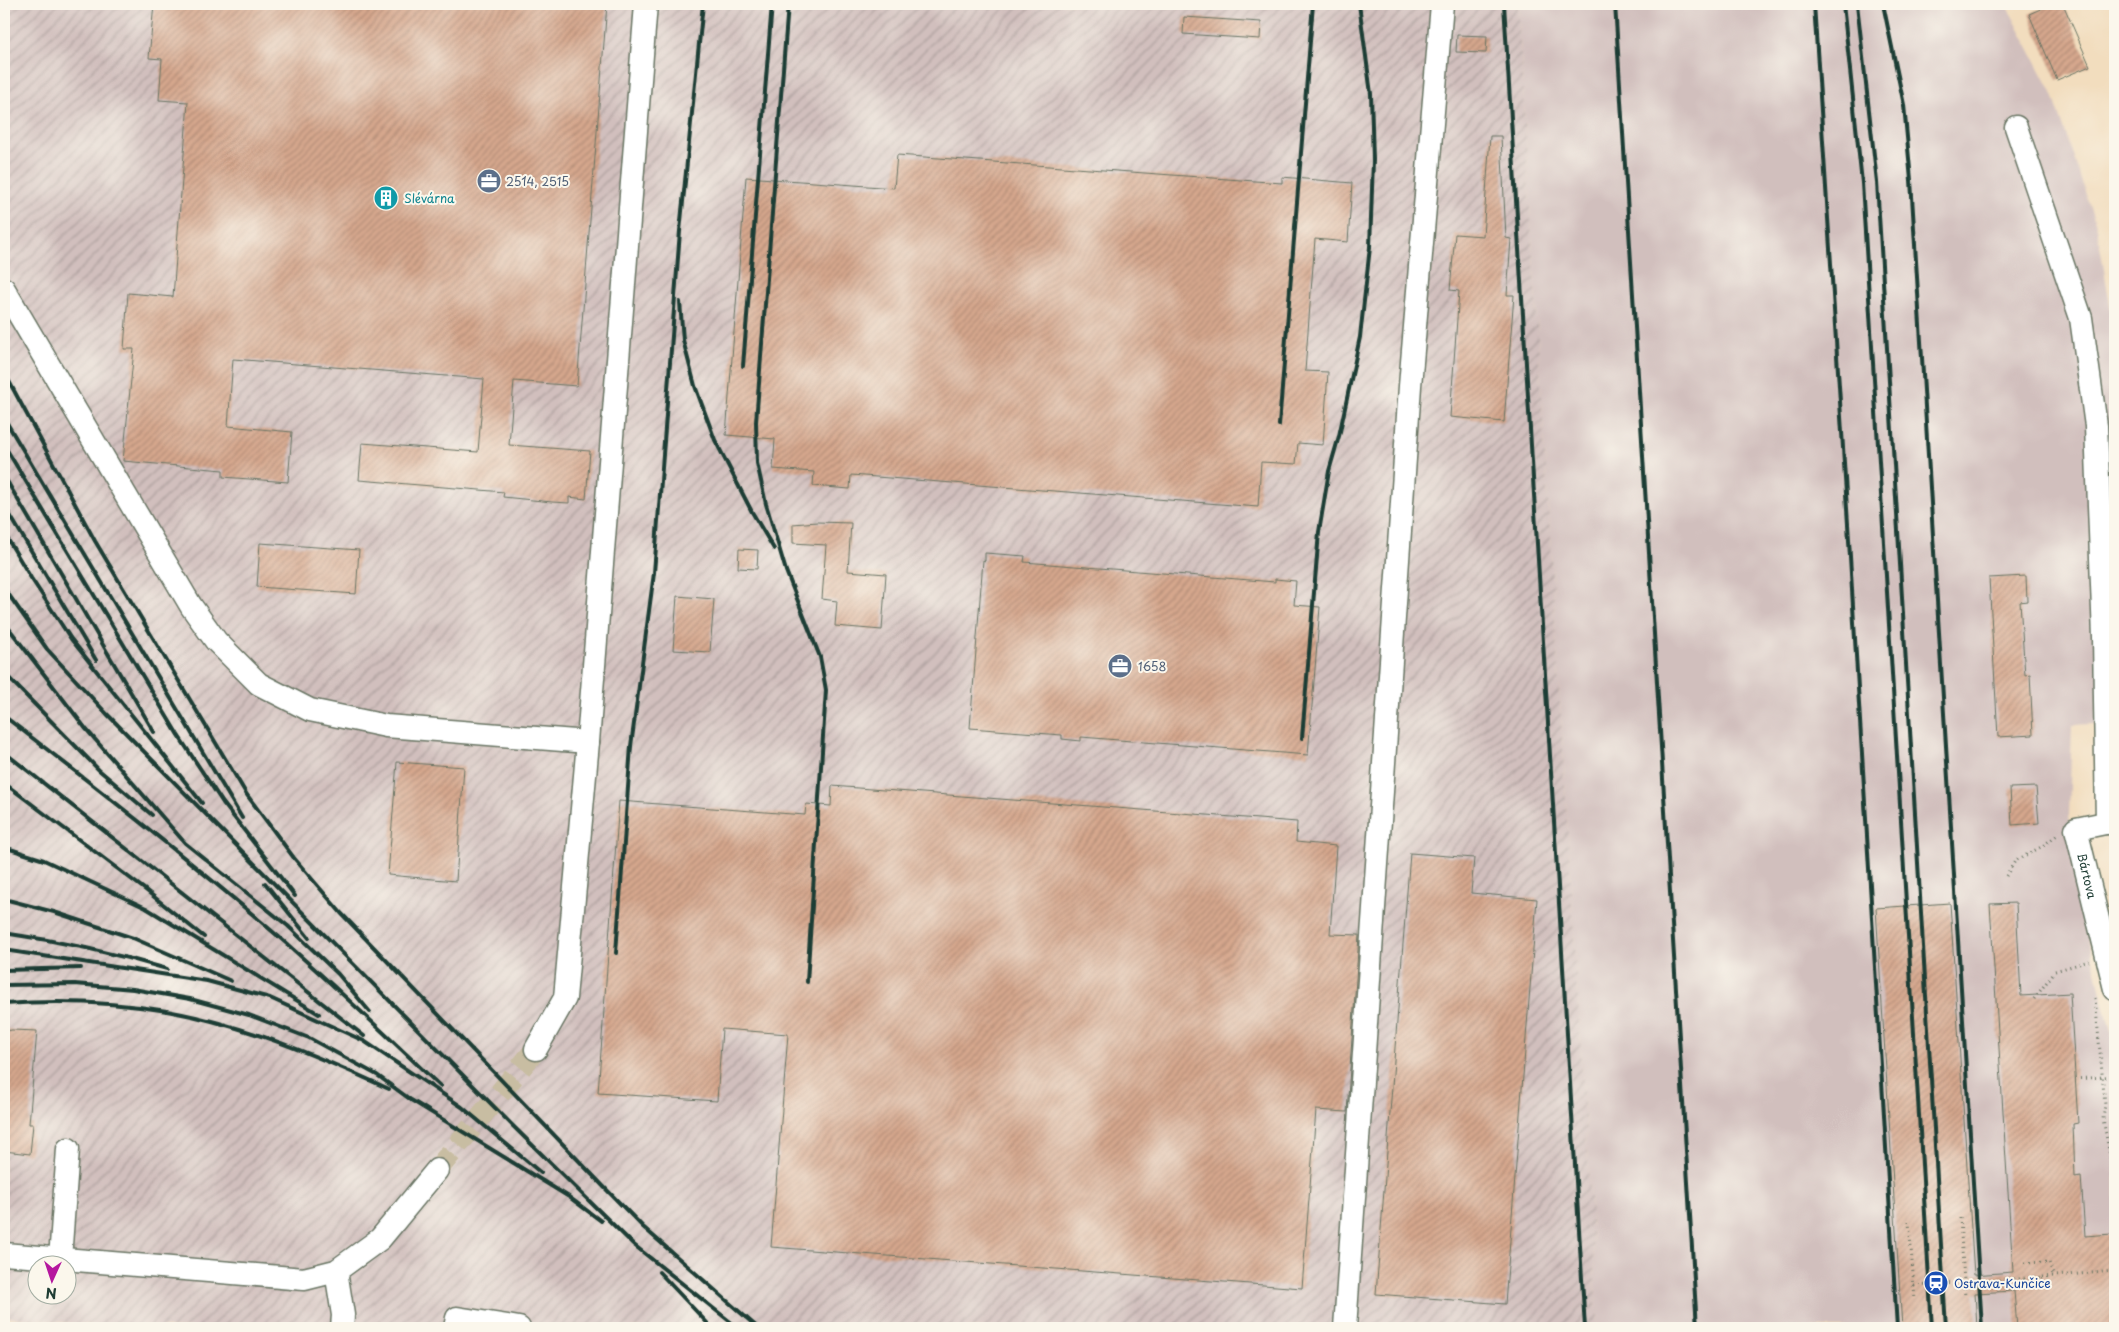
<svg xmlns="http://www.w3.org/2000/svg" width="2119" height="1332" font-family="'Playpen Sans',sans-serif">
<defs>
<pattern id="industrial-furrows" width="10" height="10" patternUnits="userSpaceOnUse" patternTransform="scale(1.25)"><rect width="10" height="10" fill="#d1bfbd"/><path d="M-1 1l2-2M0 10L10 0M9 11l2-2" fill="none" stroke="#a99c9a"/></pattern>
<pattern id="building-hatch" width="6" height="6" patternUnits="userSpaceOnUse" patternTransform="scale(1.25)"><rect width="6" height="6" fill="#d6a78d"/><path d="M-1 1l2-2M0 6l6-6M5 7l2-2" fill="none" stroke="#ad8974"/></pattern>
</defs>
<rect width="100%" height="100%" fill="#fbf7ec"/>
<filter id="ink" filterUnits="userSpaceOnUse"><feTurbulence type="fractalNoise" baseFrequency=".02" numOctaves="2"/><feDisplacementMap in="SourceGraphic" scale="10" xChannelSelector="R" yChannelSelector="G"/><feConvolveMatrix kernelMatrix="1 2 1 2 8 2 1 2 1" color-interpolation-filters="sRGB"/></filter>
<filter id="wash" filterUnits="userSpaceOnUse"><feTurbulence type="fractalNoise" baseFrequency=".0096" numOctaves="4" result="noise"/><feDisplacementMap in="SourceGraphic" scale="20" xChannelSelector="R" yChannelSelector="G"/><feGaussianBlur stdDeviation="1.12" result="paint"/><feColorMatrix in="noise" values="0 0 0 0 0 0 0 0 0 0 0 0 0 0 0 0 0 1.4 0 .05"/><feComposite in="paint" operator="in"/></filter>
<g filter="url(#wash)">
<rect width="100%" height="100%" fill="#f2ddbe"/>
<path fill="url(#industrial-furrows)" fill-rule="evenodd" d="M4,4H1518L1598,1328H113L112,1327L4,1317ZM38,1264H68V1294H38Z"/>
<path fill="#d1bfbd" d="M1518,4H2006L2052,92L2097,228L2115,335V723L2072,725L2069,816L2092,956L2115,1048V1328H1598Z"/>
<g id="blocks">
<path fill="url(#building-hatch)" d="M154,4H607L577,386L514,381L509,445L590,451L586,499L569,497V503L552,502L503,497L504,492L359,480L362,443L478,452L484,379L233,359L228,426L292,432L288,482L223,477V470L123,461L134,349H124L128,293L173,297L188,102L159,100L162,59L149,58Z
M2052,4H2063L2090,66L2057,80L2029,14Z
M1184,17L1261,22L1260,39L1183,34Z
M1457,35L1487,36L1486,53L1456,52Z
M1490,136H1501L1506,238L1511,239L1507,295H1514L1504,422L1450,417L1459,291L1450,290L1455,234L1483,236Z
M897,155L1282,183V177L1352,183L1348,242L1315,239L1305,371L1328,372L1323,445L1298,443L1296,464L1261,462L1258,507L851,475L850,489L813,486L814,472L773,469L775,439L726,435L746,177L894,188Z
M817,522L851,523L848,571L886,574L882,630L835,626L837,601L822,599L826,545L793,543V524Z
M260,543L359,550L356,594L257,587Z
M739,549L758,550L757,569L738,568Z
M985,553L1025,556L1024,562L1275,582V579L1296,581L1294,605L1320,607L1308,755L1081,737V741L1062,739V735L970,728L983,560L985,561Z
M2026,576L2027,601L2020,602L2025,675L2030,674L2033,735L1998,737L1989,578Z
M677,596L714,599L710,652L673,650Z
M397,762L464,767L456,881L388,875Z
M832,786L1297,822L1296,842L1336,846L1330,934L1359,935L1347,1112L1316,1110L1302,1288L771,1247L788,1034L722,1029L717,1101L598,1093L619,801L805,815L806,804L831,806Z
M2036,787L2039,823L2012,825L2010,788Z
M1410,853L1474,858L1471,893L1537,899L1505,1304L1376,1294Z
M1950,903L1974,1275L2013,1272L1990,904L2016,903L2021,996L2070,993L2078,1123L2073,1124L2075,1177L2081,1176L2085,1236L2112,1234V1251H2115L2114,1325L2076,1328H2017L2014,1291L1975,1293L1977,1328H1902L1876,908Z
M12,1030L37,1031L29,1124H33L30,1154L4,1151V1103L8,1049L4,1050V1031Z"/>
</g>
</g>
<g filter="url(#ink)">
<use href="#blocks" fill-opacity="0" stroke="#697564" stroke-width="1"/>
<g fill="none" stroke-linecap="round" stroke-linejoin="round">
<path stroke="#c8bda2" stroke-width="22" stroke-dasharray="22 11" stroke-linecap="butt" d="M437,1170L536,1049"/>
<defs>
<g id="minor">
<path d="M2016,127L2081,318L2096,426L2104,637L2107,823"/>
<path d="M4,289L191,606L216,641L259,684L310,710L386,726L588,742"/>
<path id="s1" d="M2115,821L2076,829L2115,989"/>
<path d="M536,1049L565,998L588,742L646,4"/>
<path d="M4,1254L304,1279L336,1271L380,1239L437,1170"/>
<path d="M60,1259L68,1149"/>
<path d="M336,1271L343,1315L342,1328"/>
<path d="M455,1328L457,1318L519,1328"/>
<path d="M1345,1328L1410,386L1442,4"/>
</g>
</defs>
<use href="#minor" stroke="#697564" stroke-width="25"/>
<path stroke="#697564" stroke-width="3" stroke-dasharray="1 4" stroke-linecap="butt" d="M2006,876L2015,861L2041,847L2057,835
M2095,998L2105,1105L2103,1119L2111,1161
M2034,999L2055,971L2089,961
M2075,1079L2115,1076
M1960,1218L1965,1297
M1909,1221L1915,1300
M2025,1263L2049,1262L2053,1275
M2042,1277L2115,1271
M2024,1279L2025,1284"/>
<use href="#minor" stroke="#fff" stroke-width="22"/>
<path stroke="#1f3d34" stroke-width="4" d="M788,4L756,422L757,463L766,504L786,571L820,657L826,690L807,982
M1504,4L1585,1328
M1615,4L1697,1328
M1814,4L1848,524L1897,1328
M1843,4L1862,183L1932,1328
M1857,4L1877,182L1946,1328
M1883,4L1904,105L1911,180L1982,1328
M680,302L683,340L695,386L715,440L752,512L774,549
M743,366L772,4
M4,372L95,541L247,795L294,858L341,913L604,1187L643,1227L758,1328
M4,418L242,818
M1279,425L1313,4
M4,445L178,735L223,803L295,896
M4,476L154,732
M4,505L96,660
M4,533L31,578L71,639L202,803
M4,588L47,649L107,714L513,1126L634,1245L738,1328
M4,622L86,729L185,843L288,926L338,974L370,1012
M4,673L99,770L152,815
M4,716C97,788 190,860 279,937C334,985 387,1036 440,1086
M1302,738L1319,532L1329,471L1339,436L1360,337L1370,247L1373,160L1371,94L1359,4
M4,752L364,1036
M4,783L143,888L204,937
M4,847L44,860L146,908L319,1014
M265,883L309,938
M4,899L54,912L133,938L231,981
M4,933C60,941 113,953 167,969
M4,950L207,981L270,998L364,1041L462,1107L541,1173
M616,953L631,746L654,573L680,231L703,4
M4,970L81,968
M4,985L75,984L133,989L190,999L249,1015L309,1038L377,1075L411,1100L569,1197L601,1221
M4,1004C58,1000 113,1002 167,1011C245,1025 318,1056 389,1089
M659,1272L712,1328"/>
<path stroke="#697564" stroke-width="3" stroke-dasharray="1 4" stroke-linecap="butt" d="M1914,1286L2042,1277"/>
</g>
</g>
<defs>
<symbol id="office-disc" viewBox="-11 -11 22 22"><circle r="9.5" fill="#5c6f8a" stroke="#fbf7ec"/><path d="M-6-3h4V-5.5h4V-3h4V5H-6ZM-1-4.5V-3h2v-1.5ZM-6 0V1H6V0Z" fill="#fff"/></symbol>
<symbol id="building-disc" viewBox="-11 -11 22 22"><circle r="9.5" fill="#0f9aa8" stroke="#fbf7ec"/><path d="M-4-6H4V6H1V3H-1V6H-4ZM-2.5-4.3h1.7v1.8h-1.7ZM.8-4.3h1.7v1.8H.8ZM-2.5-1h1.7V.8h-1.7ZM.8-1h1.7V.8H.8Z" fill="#fff"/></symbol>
<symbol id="station-disc" viewBox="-11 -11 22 22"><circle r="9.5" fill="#1a4fb4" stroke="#fbf7ec"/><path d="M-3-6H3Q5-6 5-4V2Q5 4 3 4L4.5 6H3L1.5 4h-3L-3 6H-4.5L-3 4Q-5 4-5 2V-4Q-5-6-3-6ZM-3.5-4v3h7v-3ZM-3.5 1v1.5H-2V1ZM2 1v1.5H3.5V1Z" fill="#fff"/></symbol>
</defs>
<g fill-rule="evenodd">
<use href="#office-disc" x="475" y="167" width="28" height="28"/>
<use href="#building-disc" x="372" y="184" width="28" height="28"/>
<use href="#office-disc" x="1106" y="652" width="28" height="28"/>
<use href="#station-disc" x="1922" y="1269" width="28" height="28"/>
</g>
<g text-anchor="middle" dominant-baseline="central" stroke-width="4" stroke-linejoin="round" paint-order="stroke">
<g font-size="12" fill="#4e5e75" stroke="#fbf7ec" text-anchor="start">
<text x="506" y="181">2514, 2515</text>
<text x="1138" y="666">1658</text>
</g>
<g font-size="12" fill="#0d838f" stroke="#fbf7ec" text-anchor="start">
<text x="404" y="198">Slévárna</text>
</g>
<g font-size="12" fill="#1f3d34" stroke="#fbf7ec">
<text stroke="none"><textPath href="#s1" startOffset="88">Bártova</textPath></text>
</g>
<g font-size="12" fill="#164399" stroke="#fbf7ec" text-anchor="start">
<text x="1954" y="1283">Ostrava-Kunčice</text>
</g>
</g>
<rect width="2119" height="1332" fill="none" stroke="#fbf7ec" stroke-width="20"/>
<g transform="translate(52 1280) rotate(183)"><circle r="24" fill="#fbf7ec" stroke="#a3ada2"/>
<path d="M0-4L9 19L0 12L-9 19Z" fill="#b5179e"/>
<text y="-8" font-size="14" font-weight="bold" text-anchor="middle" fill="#1f3d34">N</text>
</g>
</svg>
